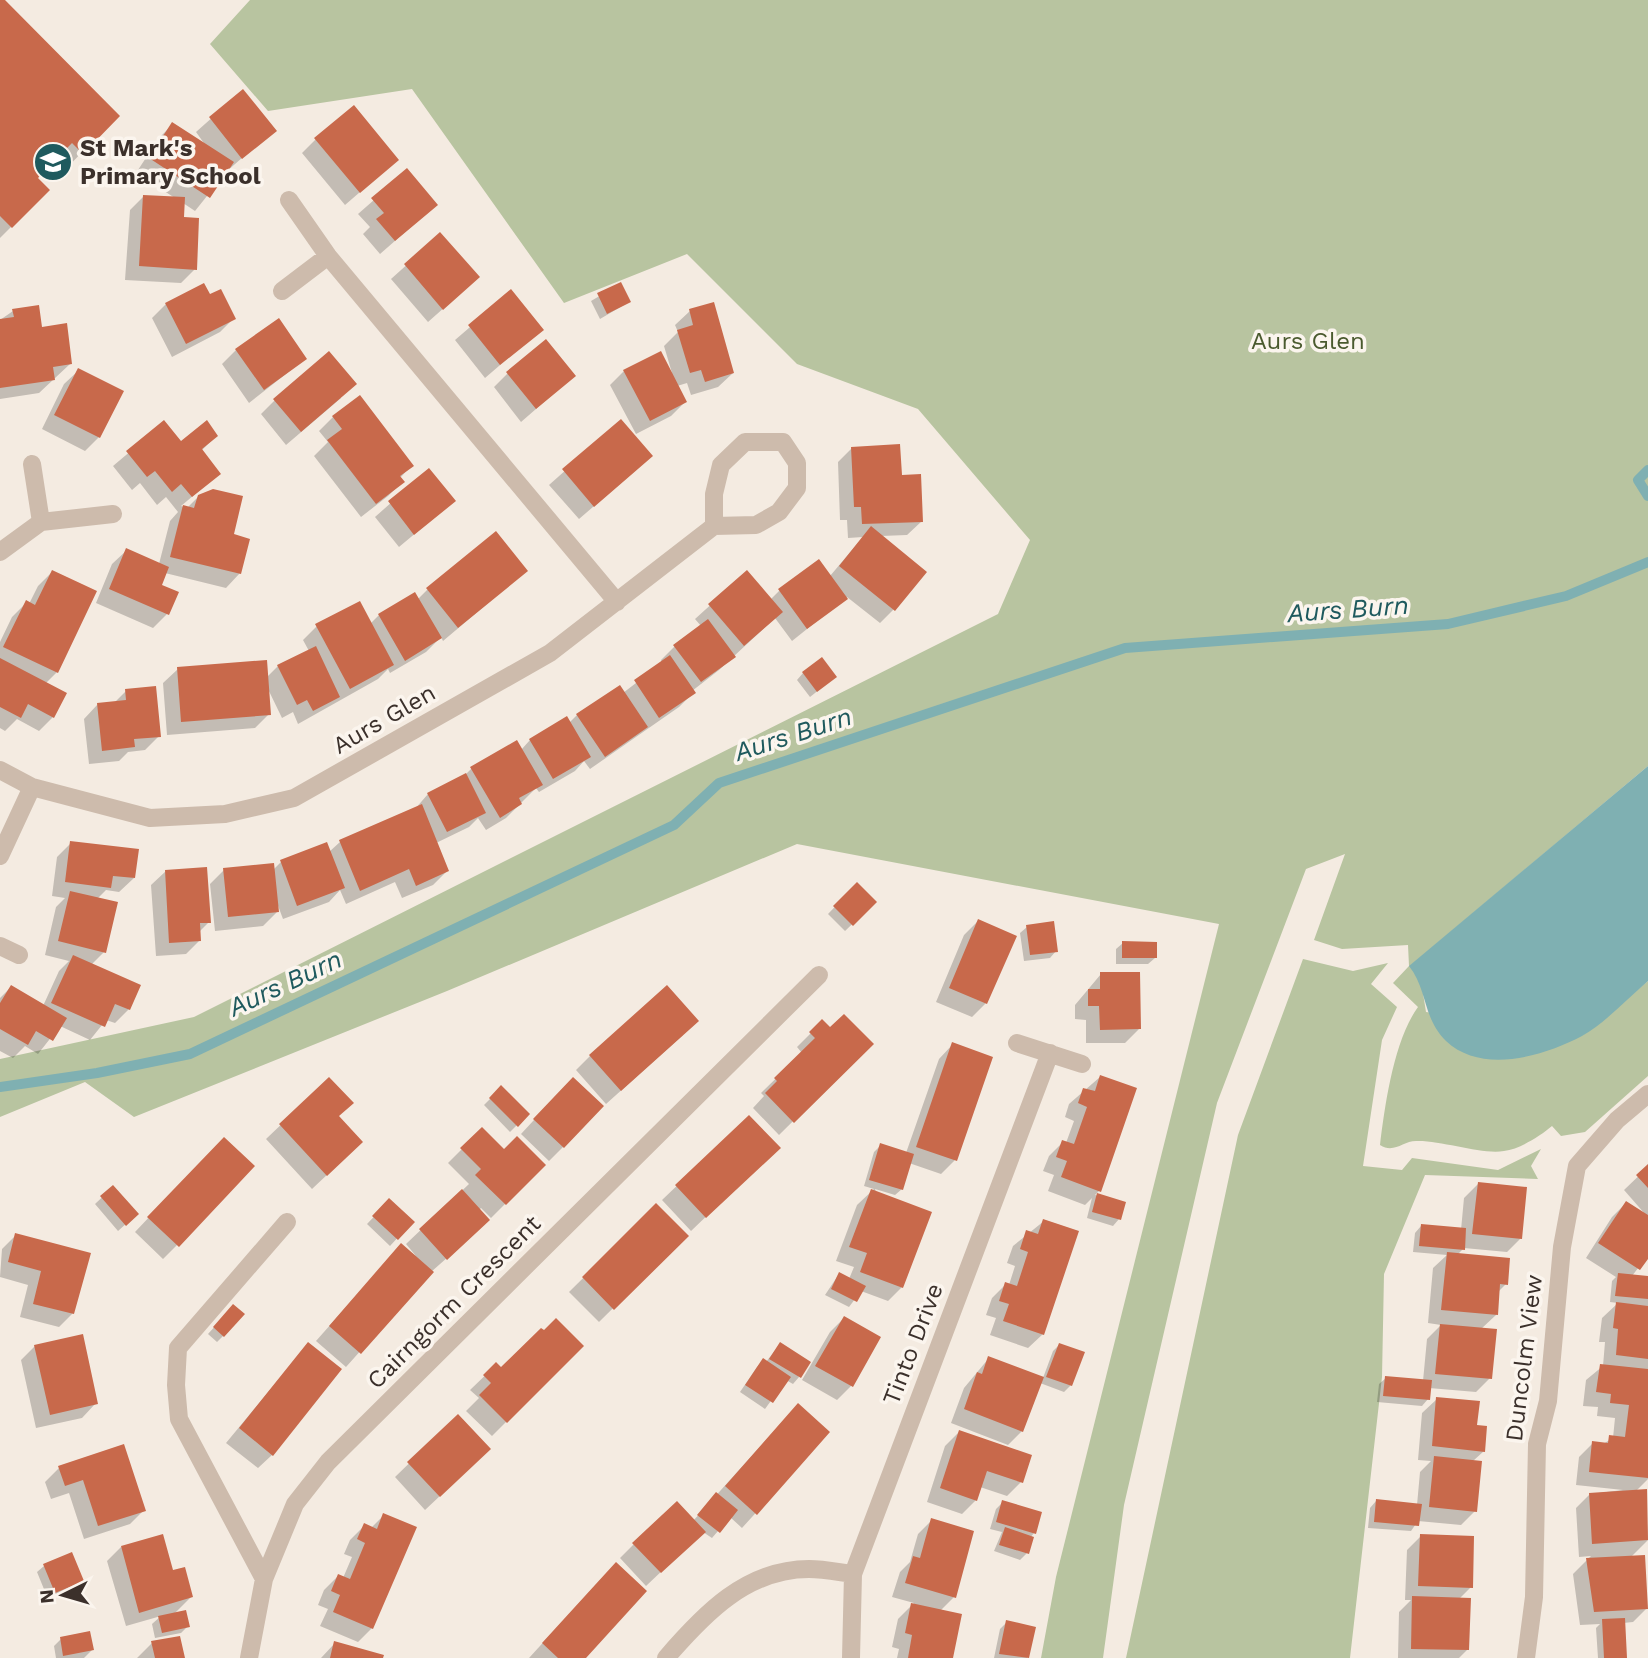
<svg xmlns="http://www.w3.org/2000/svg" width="1648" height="1658" font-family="'Work Sans',sans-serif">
<rect width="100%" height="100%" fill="#f4ebe1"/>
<path fill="#b8c4a0" d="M250,0H1648V766L1410,966L1421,981L1426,1012L1583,1035L1648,981V1076L1585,1132L1561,1136L1552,1126C1540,1136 1520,1149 1504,1151C1482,1155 1441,1140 1416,1141C1403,1141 1394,1154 1380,1145C1385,1104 1394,1040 1418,1007L1393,983L1409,966L1408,945L1342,949L1314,940L1345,854L1306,869L1217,1103L1124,1505L1103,1658H1041L1056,1577L1219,924L797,844L447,991L134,1117L85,1082L0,1117V1059L194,1017L998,614L1030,540L918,409L797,364L687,254L564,303L412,89L268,111L210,44Z
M1303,959L1353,971L1388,963L1371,984L1397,1007L1382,1040L1363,1166L1402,1170L1412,1158L1498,1170L1541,1149L1531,1166L1538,1179L1425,1175L1384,1274L1382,1377L1350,1658H1126L1238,1135Z"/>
<path fill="#7fb0b2" d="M1648,766V981C1627,999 1605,1023 1582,1036C1544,1056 1482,1075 1446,1041C1422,1017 1428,990 1409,966Z"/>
<path fill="#0003" d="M0,0L117,116L61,174L50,163L36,178L48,190L0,238Z
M242,91L274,130L227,171L195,211L183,203L182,218L195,269L181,283L125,280L130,210L144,196L175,198L136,173L159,138L173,124L206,146L196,132Z
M316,139L382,173L345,205L302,153Z
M407,171L436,205L380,254L363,234L370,227L358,214Z
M440,235L463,291L428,322L391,279Z
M620,284L629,302L600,319L591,301Z
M511,292L541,330L485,378L455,340Z
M210,297L234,318L220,332L172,357L152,318L166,304Z
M13,311L40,329L70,364L39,393L0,399V320Z
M690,311L733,373L718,387L691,395L687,383L677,386L685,402L671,416L636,434L610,385L624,371L672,373L664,346L678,332L675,325Z
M236,350L305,359L249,403L222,364Z
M79,370L99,437L85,451L42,429L64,384Z
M508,373L574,376L521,422L494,387Z
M341,398L286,445L261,414L275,400Z
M333,417L411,466L400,478L402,482L388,496L361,517L314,456L328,442L319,431Z
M621,421L636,470L579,519L549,485Z
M164,423L180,444L216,436L201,451L219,474L181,506L187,508L199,496L232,536L240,573L226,588L165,573L159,586L167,614L153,628L96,603L112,564L127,550L159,564L170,521L178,512L166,497L157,505L140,483L132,490L113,466Z
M852,448L900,477L922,521L907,535L881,536L894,609L880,623L847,597L792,641L775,618L719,670L692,691L693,693L679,707L590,769L584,761L575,771L539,792L536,788L506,818L486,830L478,818L469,827L436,843L447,871L433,885L402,898L395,882L346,904L340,890L329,902L283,919L277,903V912L263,926L215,931L210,884L224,870H273L281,862L329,852L340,842L415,809L428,794L463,777L472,768L521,750L530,740L569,723L577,715L623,693L662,663L661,660L675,646L701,626L695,619L747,572L770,600L779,591L830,576L863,537L848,538L847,520H840L838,462Z
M428,470L454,501L399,547L375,517Z
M526,571L443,641L441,637L426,652L390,673L388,669L378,679L298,724L293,712L282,718L267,687L269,714L255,728L167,735L163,683L178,669L266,678L278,666L309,651L303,640L317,626L370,624L379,615L417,600L427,590Z
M52,572L57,672L45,684L53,717L39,731L17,719L5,731L0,728V642L12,617L26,603L29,604L38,586Z
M803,673L835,677L810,697L797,680Z
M126,691L159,736L145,750L128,752L119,761L89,764L84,719L98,704L114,703Z
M71,843L134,878L119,892L106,890L97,899L104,952L91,965L129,1009L115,1023L106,1020L90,1040L60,1026L38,1054L25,1046L13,1058L0,1051V998L11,987L43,1006L59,971L69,961L45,955L56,907L65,898L52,896L57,857Z
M166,871L209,922L199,932L200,940L186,954L156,956L151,885Z
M857,884L875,902L845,931L828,914Z
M978,921L986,1003L972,1017L936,1002L964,935Z
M1027,927L1056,951L1050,958L1024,961L1020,933Z
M1123,943L1155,958L1148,964H1116V949Z
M1101,974L1139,1029L1125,1043H1086V1020L1075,1019V1005Z
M822,1022L830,1030L871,1044L779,1135L753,1108L764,1096L761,1093L802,1053L797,1047Z
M683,1035L606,1104L576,1070L590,1056Z
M953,1044L955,1160L941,1174L909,1163L902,1189L895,1195L875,1189L902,1287L888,1301L861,1291L849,1307L825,1295L839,1274L849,1279L854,1267L836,1261L857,1205L874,1189L864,1186L874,1152L881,1145L906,1153L939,1059Z
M1100,1077L1099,1191L1095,1195L1124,1203L1119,1219L1113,1226L1087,1218L1092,1198L1085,1205L1048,1191L1054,1175L1043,1171L1049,1156L1063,1142L1066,1143L1074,1121L1065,1117L1069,1104Z
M329,1079L347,1156L312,1189L266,1139Z
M501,1088L528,1114L510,1132L484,1105Z
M559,1093L563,1147L549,1161L521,1134Z
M749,1117L764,1161L691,1231L662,1200Z
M482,1129L504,1151L544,1165L491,1218L481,1208L479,1210L474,1234L431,1272L346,1367L316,1341L401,1245L416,1256L406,1244L469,1184L448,1163Z
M210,1153L177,1245L163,1259L135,1232Z
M1648,1167V1255L1632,1276L1648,1278V1479L1635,1492L1645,1491L1648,1540L1631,1557L1647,1608L1633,1622L1623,1623L1626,1658H1598L1596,1628L1600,1624L1580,1625L1573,1574L1591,1556L1579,1557L1576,1508L1590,1494L1623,1490L1576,1485L1579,1457L1593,1443L1603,1444L1613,1438L1615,1418L1597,1416L1598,1407L1583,1406L1586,1380L1603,1366L1605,1342H1599L1602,1318L1618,1303L1610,1302L1612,1281L1616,1277L1586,1258L1612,1217L1626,1203L1645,1214L1624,1190Z
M1478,1184L1521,1238L1507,1252L1464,1248L1457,1255L1506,1284L1498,1292L1496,1315L1481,1329L1490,1378L1476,1392L1429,1388L1428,1399L1422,1406L1377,1402L1379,1384L1386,1378L1423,1381L1427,1339L1441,1325L1428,1323L1433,1268L1447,1255L1413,1252L1415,1233L1421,1226L1461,1230L1464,1198Z
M113,1187L137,1214L118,1231L95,1204Z
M389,1201L412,1222L390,1246L367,1224Z
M656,1206L686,1236L599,1322L569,1292Z
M1044,1221L1043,1334L1028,1348L990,1335L996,1318L986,1315L992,1298L1006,1284L1009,1285L1015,1266L1007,1263L1013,1246Z
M16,1235L73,1313L59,1327L20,1317L28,1285L0,1277L2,1249Z
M227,1313L223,1336L217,1342L208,1334Z
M844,1318L851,1386L837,1400L802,1380L830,1332Z
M308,1344L272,1455L258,1468L226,1443Z
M780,1344L799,1377L793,1384L786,1380L765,1409L740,1392L757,1367L763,1360L766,1362Z
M1059,1345L1071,1385L1064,1392L1040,1383L1022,1431L1008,1445L951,1423L964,1388L989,1358L1043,1378L1053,1351Z
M35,1346L96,1403L82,1418L36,1428L21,1360Z
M582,1346L492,1436L466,1411L479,1398L470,1390L496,1365L501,1370Z
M1437,1399L1475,1427L1484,1451L1473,1461L1475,1511L1461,1525L1418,1521L1411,1531L1368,1528L1370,1508L1376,1501L1417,1505L1420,1472L1431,1461L1418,1460L1422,1413Z
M458,1416L475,1463L425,1510L395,1477Z
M784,1420L828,1433L742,1528L730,1517L712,1538L703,1532L646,1586L620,1558L634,1544L693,1521Z
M959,1432L1021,1482L1007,1496L980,1487L976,1500L962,1514L927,1502L945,1446Z
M59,1468L144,1510L130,1524L84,1539L69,1493L51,1499L45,1482Z
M1003,1502L1034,1533L1030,1538L1027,1553L1020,1560L994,1551L1002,1532L990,1529L996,1509Z
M384,1515L372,1628L358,1642L320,1626L328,1609L318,1605L324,1590L338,1576L343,1578L352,1557L344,1554L350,1540L364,1526L371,1528Z
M932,1520L954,1597L940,1611L951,1658H897L899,1649L892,1647L898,1619L914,1603L892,1597L900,1572L910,1562L918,1534Z
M1421,1536L1471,1587L1459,1599L1467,1650L1459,1658H1398L1399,1612L1411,1600H1405L1407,1550Z
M121,1547L172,1573L191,1597L174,1614L188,1626L181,1633L155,1638L152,1624L161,1616L126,1626L107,1561Z
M44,1566L82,1581L75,1588L48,1599L37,1572Z
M602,1578L583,1658H529Z
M1007,1622L1034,1628L1027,1658H994L1000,1629Z
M61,1639L92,1650L84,1658H56L54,1646Z
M152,1643L183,1658H137Z
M335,1643L381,1658H321Z"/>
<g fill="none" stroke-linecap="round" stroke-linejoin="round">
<path stroke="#7fb0b2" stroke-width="10" d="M1648,470L1638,480L1648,496
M0,1087L97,1073L190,1054L674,825L719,783L1125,648L1448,624L1566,596L1648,562"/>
</g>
<path fill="#c8694b" d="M0,0H5L120,116L83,154L72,143L38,178L50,190L12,228L0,216Z
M243,89L277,131L242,159L209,117Z
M354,105L399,160L360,193L314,138Z
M172,122L234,162L210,198L149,158Z
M407,168L438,205L395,241L376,219L384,213L371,198Z
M143,195L185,197L184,217L199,218L197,270L139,266Z
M440,232L480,277L443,310L404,264Z
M621,282L631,302L607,314L597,293Z
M204,283L210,294L221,289L236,319L186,344L165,303Z
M511,289L544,330L500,365L468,325Z
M714,302L734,373L705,382L701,370L690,373L677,330L693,325L689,309Z
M39,305L42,327L67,323L72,364L53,367L55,380L0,388V319L14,317L12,309Z
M279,318L307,359L264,390L235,349Z
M546,339L576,376L536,409L506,372Z
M329,351L357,384L301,432L273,399Z
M661,351L687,402L650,421L623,370Z
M78,368L124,391L100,438L54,415Z
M360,395L414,466L400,476L405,482L376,504L327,440L342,429L332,416Z
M621,419L653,456L594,507L562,469Z
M164,420L181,441L207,420L218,436L202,449L221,474L192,497L181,484L172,492L155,471L147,477L126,451Z
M900,444L902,475L921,474L923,522L862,524L861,507H854L851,447Z
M429,468L456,501L414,535L388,501Z
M213,489L243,496L234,534L250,539L241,574L170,557L183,505L194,508L198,495Z
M871,526L927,572L895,611L839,566Z
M496,531L528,571L458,628L426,588Z
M126,548L169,567L162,585L179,592L169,615L109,589Z
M819,559L848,599L807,629L778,589Z
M52,570L97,591L58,673L3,647L26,600L35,605Z
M747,570L783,612L744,646L708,604Z
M415,592L442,638L405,661L378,614Z
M360,601L394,665L350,689L315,624Z
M708,619L736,657L701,682L673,645Z
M316,646L340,697L313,711L307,700L297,705L277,665Z
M670,655L696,693L659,718L634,680Z
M822,657L837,677L817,692L802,672Z
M0,658L67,693L54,718L28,704L21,718L0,707Z
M267,660L271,715L181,722L177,667Z
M620,685L648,727L605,757L576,714Z
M156,686L161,737L134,739L135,747L102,751L97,703L126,700L125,689Z
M567,716L591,757L553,779L529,739Z
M517,740L543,785L519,798L522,804L500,818L470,767Z
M466,773L486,813L447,832L427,793Z
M422,804L449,871L416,886L409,869L360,891L339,840Z
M70,841L139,849L135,878L113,876L111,888L65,882Z
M327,842L345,888L297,906L280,860Z
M274,863L279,912L228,917L223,868Z
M207,867L211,923H200L201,941L169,943L165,870Z
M857,882L877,902L853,926L833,906Z
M70,891L118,902L106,953L58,941Z
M978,919L1017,936L987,1004L949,988Z
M1054,921L1058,952L1030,955L1026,925Z
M1122,941L1157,942V958H1122Z
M73,955L141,985L130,1010L115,1004L105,1027L51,1003Z
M1100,972H1140L1141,1029L1100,1030L1099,1006H1088V989H1100Z
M11,985L67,1018L53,1041L36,1031L28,1045L0,1029V1003Z
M667,985L699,1021L621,1091L589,1055Z
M844,1014L874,1044L794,1123L765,1093L777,1081L774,1078L815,1038L809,1032L822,1019L830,1027Z
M952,1042L993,1057L957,1161L916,1147Z
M1100,1075L1137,1088L1101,1192L1061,1177L1067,1161L1056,1157L1062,1140L1074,1144L1087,1107L1078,1103L1083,1088L1095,1091Z
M329,1077L354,1103L339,1116L363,1142L327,1176L279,1124Z
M573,1077L604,1106L564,1148L533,1119Z
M501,1085L530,1114L518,1127L489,1098Z
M749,1115L781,1148L706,1218L675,1185Z
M482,1127L504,1149L517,1136L546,1165L506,1205L475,1175L481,1169L460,1148Z
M224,1137L255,1166L179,1247L147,1217Z
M880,1143L914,1154L903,1190L869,1180Z
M1648,1164V1188L1636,1175Z
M1478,1182L1527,1187L1522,1239L1472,1234Z
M113,1185L139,1214L126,1226L100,1196Z
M462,1189L490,1220L447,1260L419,1229Z
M871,1189L932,1212L903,1288L860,1272L867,1253L849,1247Z
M1097,1193L1126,1202L1121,1220L1092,1212Z
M389,1198L415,1222L398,1240L372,1216Z
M1626,1201L1648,1215V1259L1640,1270L1598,1243Z
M656,1203L689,1236L614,1310L582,1277Z
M1043,1219L1079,1231L1044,1335L1003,1321L1009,1304L999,1301L1005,1282L1017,1286L1028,1252L1020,1249L1026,1230L1038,1234Z
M1421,1224L1466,1228L1465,1250L1419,1246Z
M15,1233L91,1253L74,1314L33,1304L41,1271L8,1262Z
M401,1243L434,1272L361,1354L329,1326Z
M1447,1252L1510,1258L1508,1285L1500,1284L1498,1315L1441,1310Z
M839,1272L866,1286L857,1302L831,1289Z
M1618,1273L1648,1276V1299L1615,1296Z
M1616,1302L1648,1306V1359L1616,1355L1618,1329L1613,1328Z
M233,1304L245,1314L224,1337L213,1327Z
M844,1316L881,1337L853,1387L815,1366Z
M556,1318L584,1346L507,1423L479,1395L491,1383L483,1375L496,1362L501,1367L541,1328L544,1330Z
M1440,1324L1497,1329L1492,1379L1435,1374Z
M83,1334L98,1404L50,1415L34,1345Z
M308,1342L342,1369L273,1456L239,1428Z
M780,1342L811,1362L801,1378L769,1359Z
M1059,1343L1085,1352L1072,1386L1046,1377Z
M988,1356L1044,1377L1023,1432L964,1409L977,1372L982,1374Z
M763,1358L791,1377L773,1403L745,1385Z
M1600,1364L1648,1369V1478L1589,1472L1592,1441L1608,1443L1609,1435L1625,1437L1629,1405L1610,1403L1611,1394L1596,1392Z
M1385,1376L1432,1380L1430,1400L1383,1396Z
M1436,1397L1480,1401L1477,1425L1487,1426L1485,1452L1432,1446Z
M798,1403L830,1432L757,1515L725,1486Z
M458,1414L491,1449L440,1497L407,1462Z
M959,1430L1032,1455L1023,1483L987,1471L977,1501L940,1488Z
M124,1444L146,1511L98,1526L83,1480L65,1486L58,1466Z
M1434,1456L1482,1461L1477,1512L1429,1507Z
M1647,1489L1648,1540L1592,1544L1589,1493Z
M716,1492L738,1510L720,1533L697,1515Z
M1376,1499L1422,1504L1419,1526L1374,1522Z
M1002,1500L1042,1512L1036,1534L996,1522Z
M677,1501L706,1532L661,1573L632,1543Z
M383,1513L417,1527L373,1629L333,1612L340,1595L331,1591L338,1574L350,1579L365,1543L357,1539L364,1523L377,1529Z
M931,1518L974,1531L956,1598L905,1583L913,1556L920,1558Z
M1005,1527L1034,1537L1029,1554L999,1545Z
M163,1534L173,1570L185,1567L193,1597L139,1613L121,1546Z
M1420,1534L1474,1536L1473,1588L1418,1586Z
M72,1552L84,1581L55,1593L43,1564Z
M1645,1555L1648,1609L1594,1612L1586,1558Z
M616,1562L647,1591L586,1658H558L542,1643Z
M1412,1596L1471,1598L1469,1650L1411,1649Z
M911,1603L962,1614L953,1658H908L912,1635L905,1633Z
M186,1610L190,1627L162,1633L158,1616Z
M1625,1618L1627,1658H1604L1602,1619Z
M1006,1620L1036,1627L1029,1658L999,1654Z
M90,1631L94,1650L63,1656L60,1637Z
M180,1636L185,1658H155L151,1641Z
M334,1641L384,1655L383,1658H330Z"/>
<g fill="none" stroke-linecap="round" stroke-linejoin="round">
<path stroke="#cdbbac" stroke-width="18" d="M289,200L328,256L617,602
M282,291L328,256
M32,464L41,522
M0,552L41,522L113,514
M0,770L32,787L150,818L225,814L294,798L550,653L714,526L756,525L779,512L797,488V463L783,442H745L721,465L714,494V526
M0,856L32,787
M0,946L19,955
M1017,1043L1082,1064
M264,1579L179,1419L176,1385L178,1348L287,1222
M249,1658L264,1579L295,1504L328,1462L819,975
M666,1658C703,1615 746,1569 809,1569C823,1569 838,1572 853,1574
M851,1658L853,1574L1050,1053
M1526,1658L1534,1597L1537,1444L1548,1401L1562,1247L1577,1166L1617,1120L1648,1094"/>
</g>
<defs>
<symbol id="school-disc" viewBox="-11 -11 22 22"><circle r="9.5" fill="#1f5a5e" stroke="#fbf5ee"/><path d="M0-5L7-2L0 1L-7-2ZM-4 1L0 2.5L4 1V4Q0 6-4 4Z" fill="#fff"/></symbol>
</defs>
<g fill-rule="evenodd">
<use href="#school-disc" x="31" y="140" width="44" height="44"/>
</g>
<g text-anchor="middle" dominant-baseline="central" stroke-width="7" stroke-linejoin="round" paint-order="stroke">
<g font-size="24" font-weight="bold" fill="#3b302b" stroke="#fbf5ee" text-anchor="start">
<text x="80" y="148">St Mark's<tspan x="80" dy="28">Primary School</tspan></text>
</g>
<g font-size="24" fill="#4a5a2e" stroke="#fbf5ee">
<text x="1308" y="341">Aurs Glen</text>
</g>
<g font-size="24" fill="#3b302b" stroke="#fbf5ee">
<text transform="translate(384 719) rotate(-30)">Aurs Glen</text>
<text transform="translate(454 1302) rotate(-45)">Cairngorm Crescent</text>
<text transform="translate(913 1344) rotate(-69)">Tinto Drive</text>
<text transform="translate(1524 1358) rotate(-83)">Duncolm View</text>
</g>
<g font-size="26" font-style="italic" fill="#1f5a5e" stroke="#fbf5ee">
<text transform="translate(1348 609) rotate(-4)">Aurs Burn</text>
<text transform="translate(793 734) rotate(-18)">Aurs Burn</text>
<text transform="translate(285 983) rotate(-25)">Aurs Burn</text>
</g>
</g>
<g transform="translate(63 1595) rotate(265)" stroke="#fbf5ee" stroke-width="5" paint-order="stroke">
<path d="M0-5L12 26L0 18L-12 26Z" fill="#3b302b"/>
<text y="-10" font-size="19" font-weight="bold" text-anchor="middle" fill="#3b302b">N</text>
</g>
</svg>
